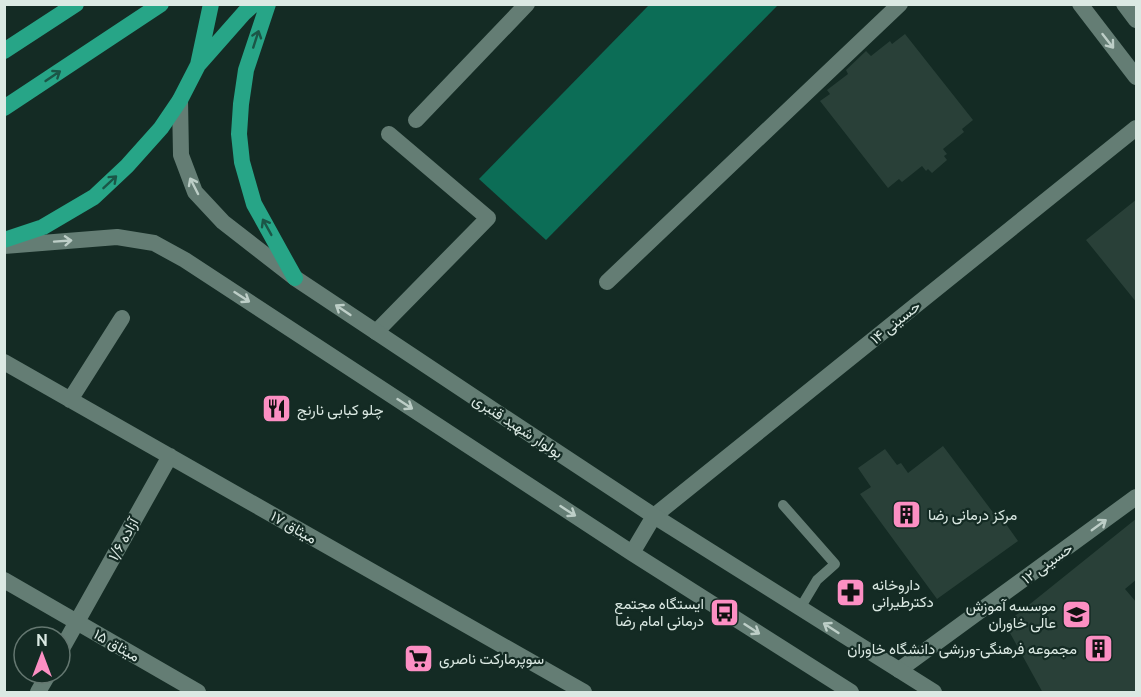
<svg xmlns="http://www.w3.org/2000/svg" width="1141" height="697" font-family="Ubuntu,Vazirmatn,sans-serif">
<rect width="100%" height="100%" fill="#142b24"/>
<path fill="#0c6d56" d="M649,5H778L546,240L479,179Z"/>
<path fill="#294038" d="M905,34L973,120L962,129L964,132L943,149L947,154L944,156L947,160L932,173L928,169L926,171L922,166L902,182L899,179L888,188L820,101L830,94L827,90L848,74L846,70L866,51L871,56L890,41L892,44Z
M1137,199V303L1086,240Z
M943,446L998,519L1001,517L1018,541L937,599L860,494L871,487L858,468L885,449L897,465L901,463L908,473Z
M1137,518V579L1125,589L1137,603V693H1043L1005,624Z"/>
<g fill="none" stroke-linecap="round" stroke-linejoin="round">
<path stroke="#647d74" stroke-width="10" d="M783,505L835,564L817,580L802,605L803,610"/>
<path stroke="#647d74" stroke-width="16" d="M416,120L527,4
M607,282L900,4
M376,332L488,218L389,134
M4,362L584,692
M70,400L122,318
M654,516L1136,128
M4,580L198,692
M60,652L170,456
M38,692L49,673"/>
<path stroke="#647d74" stroke-width="16" d="M1080,4L1136,77
M1124,4L1136,20
M899,670L1136,497"/>
<path stroke="#647d74" stroke-width="16" d="M180,100L181,155L195,192L223,222L295,278L510,421L654,516L934,692
M4,246L117,237L154,243L185,260L632,553L851,692
M632,553L654,516"/>
<path stroke="#27a587" stroke-width="16" d="M268,4L246,70L241,104L239,134L242,162L254,204L295,278
M4,51L76,4
M199,64L244,13L254,4
M4,108L161,4
M4,240L43,227L94,197L127,166L161,128L180,100L198,65L211,4"/>
</g>
<defs><path id="oneway-shaft" d="M-6 0H5M1.5-3L5.5 0L1.5 3" fill="none" stroke-width="1.6" stroke-linecap="round" stroke-linejoin="round" transform="scale(1.5)"/></defs>
<g stroke="#1b5647">
<use href="#oneway-shaft" transform="translate(256 39) rotate(-72)"/>
<use href="#oneway-shaft" transform="translate(53 76) rotate(-34)"/>
<use href="#oneway-shaft" transform="translate(110 182) rotate(-43)"/>
<use href="#oneway-shaft" transform="translate(267 227) rotate(-119)"/>
</g>
<g stroke="#bdcec7">
<use href="#oneway-shaft" transform="translate(1108 41) rotate(52)"/>
<use href="#oneway-shaft" transform="translate(194 186) rotate(-117)"/>
<use href="#oneway-shaft" transform="translate(63 241) rotate(-4)"/>
<use href="#oneway-shaft" transform="translate(242 297) rotate(33)"/>
<use href="#oneway-shaft" transform="translate(343 310) rotate(-146)"/>
<use href="#oneway-shaft" transform="translate(405 404) rotate(33)"/>
<use href="#oneway-shaft" transform="translate(568 511) rotate(33)"/>
<use href="#oneway-shaft" transform="translate(1099 525) rotate(-36)"/>
<use href="#oneway-shaft" transform="translate(831 628) rotate(-147)"/>
<use href="#oneway-shaft" transform="translate(752 629) rotate(33)"/>
</g>
<defs>
<symbol id="restaurant-square" viewBox="-11 -11 22 22"><rect x="-9" y="-9" width="18" height="18" rx="4" fill="#fc8fc3" stroke="#142b24"/><path d="M-5-6h1v4h1v-4h1v4h1v-4h1v5L-1.5 .5V6h-2V.5L-5-1ZM5-6V6H3V1.5H1.5Q1.5-4 5-6Z" fill="#111"/></symbol>
<symbol id="building-square" viewBox="-11 -11 22 22"><rect x="-9" y="-9" width="18" height="18" rx="4" fill="#fc8fc3" stroke="#142b24"/><path d="M-4-6H4V6H1V3H-1V6H-4ZM-2.5-4.3h1.7v1.8h-1.7ZM.8-4.3h1.7v1.8H.8ZM-2.5-1h1.7V.8h-1.7ZM.8-1h1.7V.8H.8Z" fill="#111"/></symbol>
<symbol id="pharmacy-square" viewBox="-11 -11 22 22"><rect x="-9" y="-9" width="18" height="18" rx="4" fill="#fc8fc3" stroke="#142b24"/><path d="M-2-6h4v4h4v4h-4v4h-4v-4h-4v-4h4Z" fill="#111"/></symbol>
<symbol id="bus-square" viewBox="-11 -11 22 22"><rect x="-9" y="-9" width="18" height="18" rx="4" fill="#fc8fc3" stroke="#142b24"/><path d="M-5-6H5V4H4V6H2V4H-2V6H-4V4H-5ZM-3.5-4V0h7V-4ZM-3.5 1.2v1.5H-2V1.2ZM2 1.2v1.5H3.5V1.2Z" fill="#111"/></symbol>
<symbol id="university-square" viewBox="-11 -11 22 22"><rect x="-9" y="-9" width="18" height="18" rx="4" fill="#fc8fc3" stroke="#142b24"/><path d="M0-5L7-2L0 1L-7-2ZM-4 1L0 2.5L4 1V4Q0 6-4 4Z" fill="#111"/></symbol>
<symbol id="supermarket-square" viewBox="-11 -11 22 22"><rect x="-9" y="-9" width="18" height="18" rx="4" fill="#fc8fc3" stroke="#142b24"/><path d="M-6-5.5h2.5l.6 2H6L4.5 2H-2.5L-4.4-4H-6ZM-1.5 3.2a1.3 1.3 0 1 0 .1 0ZM3 3.2a1.3 1.3 0 1 0 .1 0Z" fill="#111"/></symbol>
</defs>
<g fill-rule="evenodd">
<use href="#restaurant-square" x="260" y="392" width="33" height="33"/>
<use href="#building-square" x="890" y="498" width="33" height="33"/>
<use href="#pharmacy-square" x="834" y="576" width="33" height="33"/>
<use href="#bus-square" x="708" y="596" width="33" height="33"/>
<use href="#university-square" x="1060" y="598" width="33" height="33"/>
<use href="#building-square" x="1082" y="632" width="33" height="33"/>
<use href="#supermarket-square" x="402" y="642" width="33" height="33"/>
</g>
<g text-anchor="middle" dominant-baseline="central" stroke-width="4.5" stroke-linejoin="round" paint-order="stroke">
<g font-size="15" fill="#dbe9e3" stroke="#142b24">
<text transform="translate(895 322) rotate(-39)">حسینی ۱۴</text>
<text transform="translate(518 426) rotate(33)">بولوار شهید قنبری</text>
<text transform="translate(294 527) rotate(30)">میثاق ۱۷</text>
<text transform="translate(123 539) rotate(-61)">آزاده ۱/۶</text>
<text transform="translate(1047 563) rotate(-36)">حسینی ۱۲</text>
<text transform="translate(117 645) rotate(30)">میثاق ۱۵</text>
</g>
<g font-size="15" fill="#dbe9e3" stroke="#142b24" text-anchor="start">
<text x="297" y="409">چلو کبابی نارنج</text>
<text x="928" y="514">مرکز درمانی رضا</text>
<text x="872" y="584">داروخانه<tspan x="872" dy="17">دکترطیرانی</tspan></text>
<text x="704" y="603" text-anchor="end">ایستگاه مجتمع<tspan x="704" dy="17">درمانی امام رضا</tspan></text>
<text x="1056" y="605" text-anchor="end">موسسه آموزش<tspan x="1056" dy="17">عالی خاوران</tspan></text>
<text x="1077" y="648" text-anchor="end">مجموعه فرهنگی-ورزشی دانشگاه خاوران</text>
<text x="439" y="658">سوپرمارکت ناصری</text>
</g>
</g>
<rect width="1141" height="697" fill="none" stroke="#dbe9e3" stroke-width="12"/>
<g transform="translate(42 655)"><circle r="28" fill="#142b24" stroke="#647770" stroke-width="1.5"/>
<path d="M0-4.5L10 22L0 15L-10 22Z" fill="#fc8fc3"/>
<text y="-9" font-size="16" font-weight="bold" text-anchor="middle" fill="#dbe9e3">N</text>
</g>
</svg>
